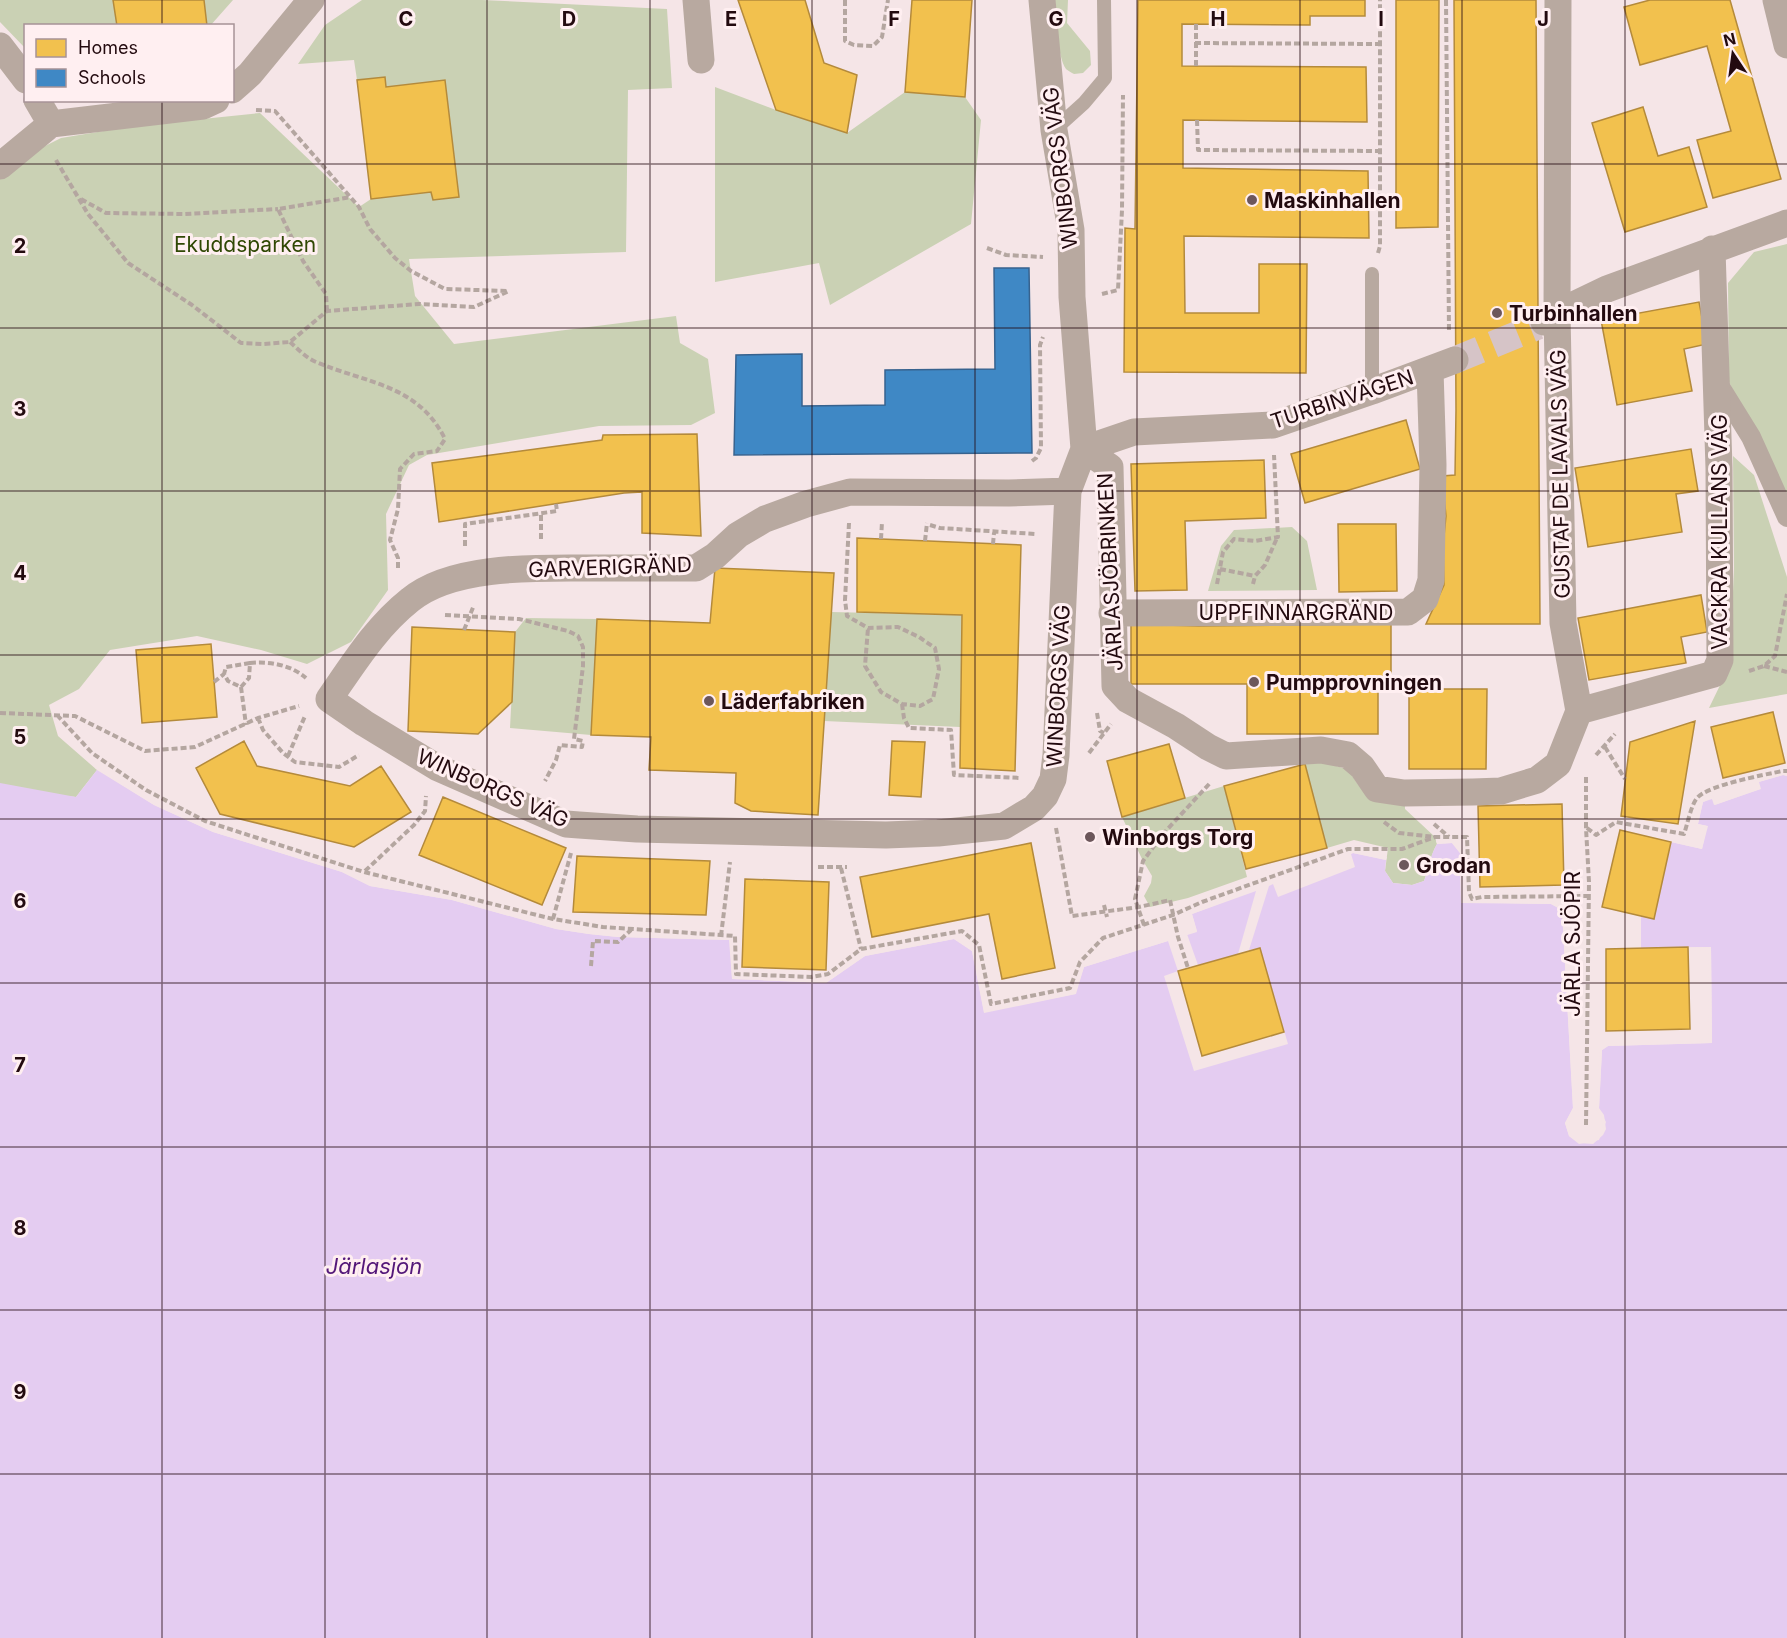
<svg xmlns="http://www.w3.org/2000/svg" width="1787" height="1638" font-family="Inter,sans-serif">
<rect width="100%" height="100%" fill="#f5e5e7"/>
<path fill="#cad1b4" d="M0,0H113L117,25L26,26L25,48L0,22Z
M204,0H233L210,26L207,25Z
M362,0H482L667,9L672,88L628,90L626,252L409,259L415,296L454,344L676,316L680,343L708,359L715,413L691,425L599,426L427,455L409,465L386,514L388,590L351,642L307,664L261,650L197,636L110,650L79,689L49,705L58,736L97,770L76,797L0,789V176L31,153L61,138L134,126L260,113L359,207L371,199L431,192L433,200L459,197L445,80L386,87L385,77L357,80L354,60L298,64L325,25Z
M1055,0H1068L1067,23L1090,51L1091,65L1083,73L1074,74C1072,73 1067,70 1066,69C1057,56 1056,16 1055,0Z
M715,87L776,110L847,133L905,92L965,97L981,120L971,224L830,305L819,263L715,282Z
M1787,244V503L1729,382L1728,283L1754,252Z
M1733,456L1754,475L1787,577V694L1709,708L1724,677L1730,659L1734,569Z
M1292,527L1307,541L1317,590L1208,591L1221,546L1234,530Z
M831,612L962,615L960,727L824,721Z
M526,618L597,619L591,735L510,728L515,632Z
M1316,760L1350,770C1359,793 1380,807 1405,804V809L1435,837L1437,844C1430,856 1429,868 1424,881L1412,885L1393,883L1385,871L1388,848L1354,840L1327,848L1305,764Z
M1224,786L1247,877L1188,898L1150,907L1144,896L1151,883L1152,876L1142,859L1122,817Z"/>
<path fill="#e4ccf1" d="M97,770L154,805L213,832L342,872L370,886L452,900L556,929L589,934L618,937L730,940L732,979L826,983L865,956L954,939L972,951L984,1012L1075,994L1084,967L1197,932L1192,914L1353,853L1386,860L1385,871L1393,883L1412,885L1424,881C1429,868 1430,856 1437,844L1452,843L1460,853L1461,902L1551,904L1562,910L1573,1108L1565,1123L1569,1136L1579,1144L1599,1140L1606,1122L1599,1109L1602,1050L1608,1046L1712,1043L1711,947L1641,948V916L1654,918L1671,842L1702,849L1707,826L1698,824L1703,802L1712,798L1715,805L1760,789L1758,782L1783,775L1787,776V1638H0V783L76,797Z"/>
<path fill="#f5e5e7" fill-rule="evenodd" d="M95,768H98L155,803L214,829L343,869L371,883L453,897L556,926L589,931L618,934L731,938L733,940L734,976L825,980L864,953L955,936L975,950L986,1009L1073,991L1082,964L1193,929L1189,914L1191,911L1352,850L1387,857L1386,860L1353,853L1351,854L1355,867L1278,897L1273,884L1269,886L1249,950L1260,948L1288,1044L1194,1071L1164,976L1178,971L1168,941L1084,967L1076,994L984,1013L972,951L954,939L865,956L826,983L732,979L729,940L618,937L589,934L556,929L452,900L370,886L342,872L213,832L154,805ZM1256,891L1238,954L1198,965L1187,934L1197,931L1192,914Z
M1782,772L1787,773V776L1783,775L1759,782L1761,789L1714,805L1712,799L1703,802L1698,824L1708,826L1702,849L1671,842L1654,919L1641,916V948L1711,947L1712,1043L1608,1046L1602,1050L1599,1108L1604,1115L1606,1129L1603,1135L1593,1144L1579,1143L1569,1136L1565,1123L1573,1108L1562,910L1551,904L1461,903L1460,853L1452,843L1437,844L1436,841L1452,840L1463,852L1464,900L1551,901L1565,908L1576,1108L1570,1118L1569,1129L1571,1134L1580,1141H1592L1600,1133L1603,1128L1601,1117L1596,1109L1600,1048L1607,1043L1709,1041L1708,950L1641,951L1638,948V915H1651L1669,841L1672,839L1700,846L1704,829L1697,827L1695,824L1701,799L1712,795L1716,801L1757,787L1755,782L1757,780Z"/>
<path fill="#f2c14e" stroke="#b48a3b" stroke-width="1.5" d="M113,0H204L207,26H117Z
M738,0H805L824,63L857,75L847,133L776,110Z
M912,0H972L965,97L905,92Z
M1138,0H1365V16H1310V25L1182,24V66L1366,67L1367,122L1183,120V168L1368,171L1369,238L1184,236L1185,313H1259V264H1307L1306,373L1124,372L1125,228L1135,229Z
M1396,0H1439L1438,227L1396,228Z
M1454,0H1536L1540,624H1426L1444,585L1443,546L1446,516L1442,476L1455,475L1456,410Z
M1650,0H1730L1781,179L1713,198L1697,140L1731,131L1707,46L1640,65L1624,7Z
M385,77L386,87L445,80L459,197L433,200L431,192L371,199L357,80Z
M1643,107L1658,156L1689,147L1707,207L1625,232L1592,123Z
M1699,302L1707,344L1684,349L1692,391L1617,405L1601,320Z
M1406,420L1420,469L1305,503L1291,454Z
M697,434L701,536L642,533V492L624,493L439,522L432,463L602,440L603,435Z
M1691,449L1698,491L1676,494L1682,532L1588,547L1575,468Z
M1264,460L1266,518L1185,521L1187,590L1135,591L1131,464Z
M1338,524H1396L1397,591L1339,592Z
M857,538L1021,545L1015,771L960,768L962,615L857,612Z
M715,568L834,573L818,815L751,811L735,803L736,773L649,770L651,737L591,735L597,619L710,623Z
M1701,595L1707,632L1681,637L1686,663L1589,680L1578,618Z
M1131,624L1199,626L1391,624V679H1378V734H1247V684H1131Z
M412,627L515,632L512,702L478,734L408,731Z
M211,644L217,717L142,723L136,650Z
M1409,689H1487L1486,769H1409Z
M1773,712L1785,763L1723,778L1711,727Z
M1695,721L1678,824L1621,816L1630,742Z
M244,741L257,766L350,786L381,766L411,812L354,847L220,814L196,768Z
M892,741L925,742L921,797L889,795Z
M1169,744L1185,798L1122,817L1107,761Z
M1305,764L1327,848L1246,869L1224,786Z
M443,797L566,848L542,905L419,855Z
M1562,804L1564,885L1480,887L1478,806Z
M1620,830L1671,842L1654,919L1602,907Z
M1031,843L1055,968L1002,979L989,914L872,937L860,877Z
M577,856L710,861L706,915L573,912Z
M745,879L829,882L826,970L742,967Z
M1688,947L1690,1029L1606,1031V949Z
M1260,948L1284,1032L1202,1056L1178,971Z"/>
<path fill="#3f88c5" stroke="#37628e" stroke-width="1.5" d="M994,268H1029L1032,453L734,455L736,355L802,354V406L885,405V370L995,369Z"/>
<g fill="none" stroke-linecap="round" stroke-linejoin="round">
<path stroke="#d6c4c7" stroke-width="27" stroke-dasharray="27 14" stroke-linecap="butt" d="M1455,360L1538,326"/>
<path stroke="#b4a6a0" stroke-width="4" stroke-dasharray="6 3" stroke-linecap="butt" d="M845,0V41L854,45L873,46L882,37L888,0
M1446,0L1449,332
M1196,24V66
M1195,43L1380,44
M256,110L275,111L359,207L370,229L395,258L411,271L445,289L508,291
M1197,120L1198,150L1380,151
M56,160L88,214L128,263L192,305L241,343L263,344L290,342L327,311L419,304L474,307L509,291
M81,199L106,213L185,214L278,209
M987,248L1006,255L1043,257
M1378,253L1380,246V0
M1102,294L1118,290L1122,210L1123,95
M327,311L326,294L303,261L278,209L351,197
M290,342C298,349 306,358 316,362C365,383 418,384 445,439L437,451L414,454L400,469L398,509L390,540L398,558V571
M1032,461L1036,458L1041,448L1040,345L1043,337
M849,523L845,600L847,616L868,628L898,627L919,637L935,648L939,669L933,699L920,706L902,704L881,692L865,666L868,628
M930,525L940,528L1036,534
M541,539V512
M881,539L882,522
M925,541L927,523
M993,544L994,533
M465,546V524L557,511L556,504
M1220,569L1255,576
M1217,584L1223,552L1234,539L1255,541L1278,537L1274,455
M1253,584L1255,576L1265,565L1277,538
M445,615L519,619L568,631L578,636L583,647V666L574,739L583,741L582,747L560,745L556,760L545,781
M464,630L474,605
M250,663L226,667L224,674L228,681L241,687L249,678L250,663C270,661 291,665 306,678
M1764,666L1787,672
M1749,671L1764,666L1775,656L1787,594
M214,682L224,674
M241,687L246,725
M902,704L904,718L909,728L951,730L954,775L1021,778
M0,713L75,716L145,751L195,747L258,718L299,706
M1097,713L1100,731L1104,733
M57,715L92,753L146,790L205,821L242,833L364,872L553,919L603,927L735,936L736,974L811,977L828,974L861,949L962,931L979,945L991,1004L1070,988L1080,962L1103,938L1173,915L1202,902L1348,849H1402L1435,837
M258,718L263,730L283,753L295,762L339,767L359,755
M1605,747L1625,779
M1089,753L1111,724
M1596,755L1615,734
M288,756L305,716
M1384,822L1399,833L1435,837H1467L1469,892L1472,899L1482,897L1588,896
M1434,824L1449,837
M1056,828L1072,916L1139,907L1170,900L1178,937L1188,968
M1587,828L1596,835L1616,822L1684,834C1687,826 1691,805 1697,798C1708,785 1764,775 1782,771H1787
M818,867H847
M841,868L861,949
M365,871L414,825L425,811L426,796
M1104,905L1107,917
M553,919L571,853
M1144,925L1135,899L1143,861L1163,834L1211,782
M721,936L730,862
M591,966L593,941L618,942L631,930
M1586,1125L1589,882L1586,828V777"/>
<path stroke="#b8a9a0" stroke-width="14" d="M1054,130L1084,103L1105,78L1104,0
M1372,274V391"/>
<path stroke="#b8a9a0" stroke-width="20" d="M1717,382L1751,437L1787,517"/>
<path stroke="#b8a9a0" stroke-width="27" d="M696,0L701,60
M1042,0L1054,130L1071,230L1072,297L1084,449L1068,491L1056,755L1053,779L1045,796L1034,808L1004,826L938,833L886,835L637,829L579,825L566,824L438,768L364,723L329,699C354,663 376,627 410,600C453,564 542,568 595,568C629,568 662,568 696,568L715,556L738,535L765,519L806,504L850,492L1009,493L1068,491
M1776,0L1787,45
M0,46L26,80
M232,90L250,74L311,0
M37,100L51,124
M0,166L51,124L203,106L216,100
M1544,322L1557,313L1607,289L1787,223
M1084,449L1110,467L1115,686L1128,700L1176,726L1208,747L1226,756L1321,750L1348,755L1362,767L1377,789L1404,793L1473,792L1501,791L1537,780L1558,764L1579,711L1563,623L1557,313L1558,0
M1084,449L1134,432L1273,425L1372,391L1455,360
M1112,613L1408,612L1425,599L1431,580L1433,465L1430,370
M1579,711L1714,674L1720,660L1719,468L1712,249"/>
</g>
<path fill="none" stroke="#230a0f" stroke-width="1.5" stroke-opacity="0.55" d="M162,0V26M325,0V1638M487,0V1638M650,0V1638M812,0V1638M975,0V1638M1137,0V1638M1300,0V1638M1462,0V1638M1625,0V1638M162,100V1638M0,164H1787M0,328H1787M0,491H1787M0,655H1787M0,819H1787M0,983H1787M0,1147H1787M0,1310H1787M0,1474H1787"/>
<g fill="#6c575b" stroke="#ffeff1" stroke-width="2">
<circle cx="1252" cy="200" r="6"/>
<circle cx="1497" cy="313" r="6"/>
<circle cx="1254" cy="682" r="6"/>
<circle cx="709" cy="701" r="6"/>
<circle cx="1090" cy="837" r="6"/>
<circle cx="1404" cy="865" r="6"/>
</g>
<g text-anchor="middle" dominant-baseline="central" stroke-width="6" stroke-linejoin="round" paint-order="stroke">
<g font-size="21" fill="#230a0f" stroke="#ffeff1">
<text transform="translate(1060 168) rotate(-97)">WINBORGS VÄG</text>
<text transform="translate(1342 399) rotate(-18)">TURBINVÄGEN</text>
<text transform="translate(1560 474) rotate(-91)">GUSTAF DE LAVALS VÄG</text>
<text transform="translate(1719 532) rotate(-90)">VACKRA KULLANS VÄG</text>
<text transform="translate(610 567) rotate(-2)">GARVERIGRÄND</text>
<text transform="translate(1110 572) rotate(-93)">JÄRLASJÖBRINKEN</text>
<text x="1296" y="612">UPPFINNARGRÄND</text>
<text transform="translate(1058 686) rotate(-87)">WINBORGS VÄG</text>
<text transform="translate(493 788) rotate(24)">WINBORGS VÄG</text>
<text transform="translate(1572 944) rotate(-90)">JÄRLA SJÖPIR</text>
</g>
<g font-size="21" font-weight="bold" fill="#230a0f" stroke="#ffeff1" text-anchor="start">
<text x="1264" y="200">Maskinhallen</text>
<text x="1509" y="313">Turbinhallen</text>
<text x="1266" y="682">Pumpprovningen</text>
<text x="721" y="701">Läderfabriken</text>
<text x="1102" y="837">Winborgs Torg</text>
<text x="1416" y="865">Grodan</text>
</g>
<g font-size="21" fill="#304804" stroke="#ffeff1">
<text x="245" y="244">Ekuddsparken</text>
</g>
<g font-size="22" font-style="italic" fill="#541879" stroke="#ffeff1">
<text x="374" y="1266">Järlasjön</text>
</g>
</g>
<g font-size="20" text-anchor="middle" font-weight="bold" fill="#230a0f" stroke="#ffeff1" stroke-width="6" stroke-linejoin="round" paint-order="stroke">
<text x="406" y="26">C</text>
<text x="569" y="26">D</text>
<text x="731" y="26">E</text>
<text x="894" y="26">F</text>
<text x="1056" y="26">G</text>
<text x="1218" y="26">H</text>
<text x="1381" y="26">I</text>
<text x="1543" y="26">J</text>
<text x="20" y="253">2</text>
<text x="20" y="416">3</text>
<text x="20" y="580">4</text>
<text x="20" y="744">5</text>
<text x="20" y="908">6</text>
<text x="20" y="1072">7</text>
<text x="20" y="1235">8</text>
<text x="20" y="1399">9</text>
</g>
<rect x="24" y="24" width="210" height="78" fill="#ffeff1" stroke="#a79397" stroke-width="1.5"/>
<rect x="36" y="39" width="30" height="18" fill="#f2c14e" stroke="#a79397" stroke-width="1.5"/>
<text x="78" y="54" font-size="18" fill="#230a0f">Homes</text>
<rect x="36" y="69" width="30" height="18" fill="#3f88c5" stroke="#a79397" stroke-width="1.5"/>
<text x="78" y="84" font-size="18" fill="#230a0f">Schools</text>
<g transform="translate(1733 54) rotate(347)" stroke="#ffeff1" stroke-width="4.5" paint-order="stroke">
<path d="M0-4.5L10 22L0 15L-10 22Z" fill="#230a0f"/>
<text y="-9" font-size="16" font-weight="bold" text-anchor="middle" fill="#230a0f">N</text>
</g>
</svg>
